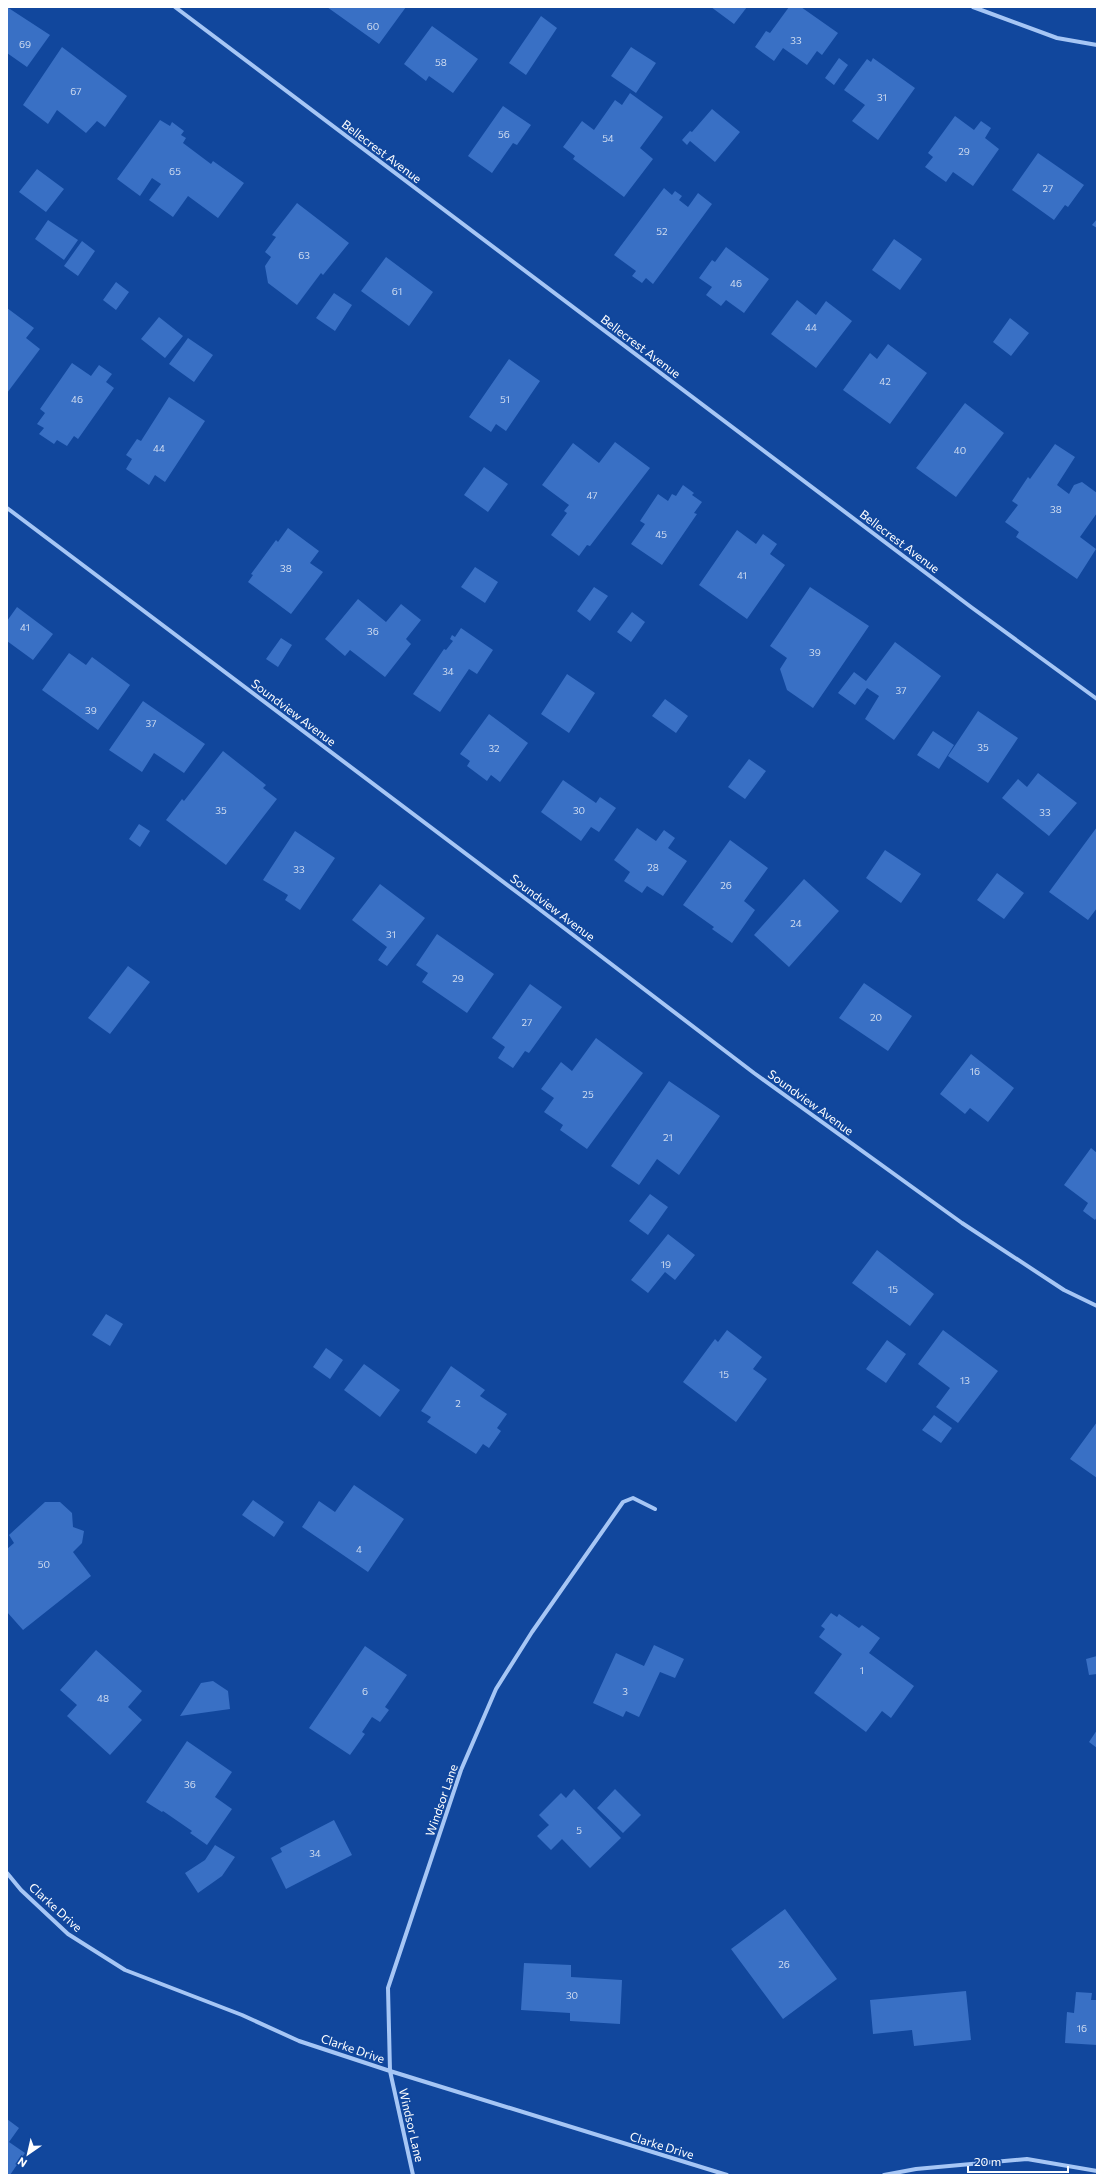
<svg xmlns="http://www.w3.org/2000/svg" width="1104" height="2182" font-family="Commissioner,sans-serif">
<rect width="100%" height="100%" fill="#11479d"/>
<path fill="#3970c5" d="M7,7L50,35L27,67L7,53Z
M327,7H406L379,44Z
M711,7H747L734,24Z
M789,7H801L838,33L822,55L817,51L807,65L783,48L774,61L755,47L766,31L770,33Z
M541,16L557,28L526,75L509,63Z
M432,26L478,59L453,93L429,76L426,81L404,64Z
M62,47L127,96L105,127L97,121L86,133L57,110L48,124L23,105Z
M631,47L656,63L636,93L611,76Z
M839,58L848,65L834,85L825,78Z
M873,58L915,88L878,140L852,121L865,105L844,90L867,59L871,62Z
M630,93L663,117L640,148L653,159L624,197L573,159L575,156L563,147L582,121L594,130L615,100L622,105Z
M503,106L531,125L517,145L513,143L492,173L468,156Z
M712,109L740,132L715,162L690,141L687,145L682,140L690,131L692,132Z
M955,116L974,130L981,121L991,128L985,138L999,149L973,186L953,172L946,182L925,167L933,157L928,153Z
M160,120L170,126L172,122L184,131L181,135L186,138L183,143L211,164L213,161L244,183L218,218L188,196L173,217L149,200L161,184L152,178L140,196L117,179Z
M1038,153L1084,185L1068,207L1065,205L1054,220L1012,190Z
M37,169L64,189L46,212L19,192Z
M664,188L672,195L675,191L682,196L679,200L688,207L698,193L712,204L653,284L646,278L642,283L632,276L636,271L614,255Z
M297,203L349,243L323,275L321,273L297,305L268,283L265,266L271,257L265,252L276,237L272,235Z
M1097,219V228L1092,225Z
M48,220L78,240L64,260L35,239Z
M894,239L922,259L900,290L872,270Z
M82,241L95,251L78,276L64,266Z
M726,247L769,279L744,313L726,300L721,306L706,295L712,287L699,278L712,260L715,262Z
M386,257L433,292L409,326L361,291Z
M116,282L129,292L116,310L103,300Z
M334,293L352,305L335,331L316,318Z
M797,300L816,315L826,301L852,321L816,368L771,334Z
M7,308L34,328L26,338L40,349L7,393Z
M159,317L183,336L165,358L141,339Z
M1010,318L1029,333L1011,356L993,342Z
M188,338L213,355L194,382L169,364Z
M888,344L927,373L890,424L843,390L870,353L877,359Z
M509,359L540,381L506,431L496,424L491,432L469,417Z
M72,363L91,376L99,365L112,374L106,382L114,388L78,439L74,436L67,446L57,440L54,444L39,434L44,428L37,424L45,413L40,409Z
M169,397L205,421L165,482L155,475L149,485L126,469L132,459L126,455L137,439L141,441Z
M965,403L1004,433L956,497L916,468Z
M615,442L650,468L590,546L587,545L579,556L551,535L567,513L564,511L569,505L542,485L573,443L599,463Z
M1055,444L1075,457L1057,485L1069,494L1074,485L1082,482L1097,493V513L1080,537L1096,549L1077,579L1016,537L1019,532L1005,522L1018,505L1012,501L1028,477L1030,479Z
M484,467L508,484L488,512L464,495Z
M683,485L694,493L692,495L702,502L694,513L697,514L662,565L631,544L645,524L640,521L658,494L668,501L672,494L676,496Z
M288,528L319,551L310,563L323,572L291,614L248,582L253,575L251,574L276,540L278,542Z
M737,530L756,544L763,534L777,544L770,554L785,565L747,619L699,585Z
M475,567L498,582L485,603L461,587Z
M594,587L608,596L590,621L577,611Z
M810,587L869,626L813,708L787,690L780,669L787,658L770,646Z
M358,599L386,622L401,604L421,620L406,639L411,644L385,677L350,650L345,656L325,639Z
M17,607L53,634L33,660L7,641V621Z
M632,612L645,622L631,642L617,632Z
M461,628L493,650L477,674L469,669L440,712L413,694L444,649L446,650L453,641L450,639L452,635L455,637Z
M281,638L292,645L278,667L266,659Z
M895,642L941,676L894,740L865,719L879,696L867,688L855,705L838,693L854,672L866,681Z
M69,653L86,665L92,657L130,685L98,730L42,690Z
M567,674L595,693L569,733L541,714Z
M665,699L688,716L676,733L652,716Z
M143,701L205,744L184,773L154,753L142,772L109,750Z
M978,711L1018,738L988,783L948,756Z
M489,714L528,743L500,782L491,775L487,781L467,766L470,761L460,754Z
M933,731L954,745L939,769L917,755Z
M223,751L266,785L263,788L277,799L226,865L166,820L182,799L184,801Z
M749,759L766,771L745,799L728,787Z
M1038,773L1077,803L1049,836L1002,798L1018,779L1027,787Z
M563,780L596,803L600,797L616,808L599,832L591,827L581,841L541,812Z
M139,824L150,831L140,847L129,839Z
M1097,827V908L1088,920L1049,892Z
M637,828L656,841L664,830L675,838L668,848L687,861L663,896L647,886L642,893L624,881L630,872L614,860Z
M295,831L335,858L300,910L285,900L288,895L263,880Z
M730,840L768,868L744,901L755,910L732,943L712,929L714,927L683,905Z
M885,850L921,874L901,903L866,878Z
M997,873L1024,893L1004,919L977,900Z
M804,879L839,911L789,967L754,935Z
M380,884L425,918L387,966L378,960L387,947L352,920Z
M437,934L494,974L467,1013L422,982L428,973L416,965Z
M128,966L150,982L110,1034L88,1018Z
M864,983L912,1016L888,1051L839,1018Z
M530,984L562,1007L529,1053L525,1051L513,1068L498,1058L505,1047L492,1038Z
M596,1038L643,1073L587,1149L560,1130L563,1125L544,1112L554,1098L541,1089L561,1062L572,1071Z
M971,1054L1014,1088L988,1122L970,1108L965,1114L940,1094Z
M669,1081L720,1116L679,1175L657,1159L639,1185L611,1166Z
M1091,1148L1097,1153V1217L1095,1220L1083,1211L1088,1203L1064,1185Z
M650,1194L668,1207L648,1235L629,1221Z
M668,1234L695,1255L675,1280L665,1272L648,1293L631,1280Z
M877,1250L934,1294L910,1326L852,1283Z
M106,1314L123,1324L110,1346L92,1335Z
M727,1330L762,1357L753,1369L767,1379L736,1422L683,1382L715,1339L718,1342Z
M943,1330L998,1371L958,1423L936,1407L950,1388L918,1364Z
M887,1340L906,1354L886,1383L866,1369Z
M326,1348L343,1360L330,1379L313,1367Z
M364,1364L400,1390L380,1417L344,1390Z
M451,1366L485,1390L480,1396L507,1414L497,1428L501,1431L489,1448L483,1444L476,1454L427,1422L431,1417L421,1411Z
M934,1415L952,1428L941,1443L922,1430Z
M1097,1422V1478L1070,1459Z
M354,1485L404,1519L368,1572L302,1527L319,1501L335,1512Z
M253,1500L284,1522L274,1537L242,1515Z
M45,1502H60L72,1513L73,1527L84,1531L82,1543L73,1552L91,1576L23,1630L7,1612V1549L14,1543L9,1535Z
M831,1613L837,1617L839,1614L859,1628L862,1625L880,1638L869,1653L914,1686L891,1718L882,1711L866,1732L814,1693L842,1654L819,1637L825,1629L821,1626Z
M654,1645L684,1659L675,1678L660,1672L639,1717L626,1711L623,1717L593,1703L616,1653L644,1666Z
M365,1646L407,1675L385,1707L389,1710L380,1722L372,1717L362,1732L365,1734L350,1755L309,1728Z
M96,1650L142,1691L128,1707L142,1720L110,1755L67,1716L77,1705L60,1690Z
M1097,1656V1674L1089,1675L1086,1659Z
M213,1681L228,1691L230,1709L180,1716L201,1683Z
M1097,1730V1748L1089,1742Z
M187,1741L232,1772L215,1797L232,1809L207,1845L190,1833L192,1831L163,1811L162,1812L146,1802Z
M574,1789L621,1838L590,1868L562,1839L551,1850L537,1836L549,1825L539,1815L561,1793L566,1798Z
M615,1789L641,1815L623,1833L597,1808Z
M334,1820L352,1855L286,1889L271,1858L282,1852L280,1848Z
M215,1845L235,1857L222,1876L198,1893L185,1873L205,1860Z
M785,1909L837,1979L783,2019L731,1949Z
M524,1963L571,1965V1977L622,1980L620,2024L570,2021V2013L521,2010Z
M966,1991L971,2040L914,2046L912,2030L873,2034L870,2000Z
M1076,1992L1092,1993L1091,2000H1097V2045L1065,2043L1067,2012L1074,2013Z
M7,2119L19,2128L9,2142L25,2153L10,2175H7Z"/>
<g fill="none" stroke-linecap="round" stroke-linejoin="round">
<path stroke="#a6c6f5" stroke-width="4" d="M175,7L971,607L1097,699
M973,7L1057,38L1097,45
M7,508L526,899L754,1073L962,1223L1064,1290L1097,1306
M7,1873L21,1890L68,1934L125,1970L242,2015L299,2041L390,2071L727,2175
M413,2175L390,2071L388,1988L461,1770L496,1689L532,1632L623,1502L633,1498L655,1509
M884,2175L916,2169L1027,2159L1097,2171"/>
</g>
<g text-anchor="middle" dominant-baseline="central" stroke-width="4" stroke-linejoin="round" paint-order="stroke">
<g font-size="10" fill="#cedbf0">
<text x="373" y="26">60</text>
<text x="796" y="40">33</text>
<text x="25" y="44">69</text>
<text x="441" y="62">58</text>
<text x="76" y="91">67</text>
<text x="882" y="97">31</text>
<text x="504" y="134">56</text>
<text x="608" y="138">54</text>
<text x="964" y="151">29</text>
<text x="175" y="171">65</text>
<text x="1048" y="188">27</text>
<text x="662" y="231">52</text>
<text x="304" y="255">63</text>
<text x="736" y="283">46</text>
<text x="397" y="291">61</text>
<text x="811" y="327">44</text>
<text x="885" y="381">42</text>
<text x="77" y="399">46</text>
<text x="505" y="399">51</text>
<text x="159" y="448">44</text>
<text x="960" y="450">40</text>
<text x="592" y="495">47</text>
<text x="1056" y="509">38</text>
<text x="661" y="534">45</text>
<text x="286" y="568">38</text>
<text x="742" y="575">41</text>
<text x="25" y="627">41</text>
<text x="373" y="631">36</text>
<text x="815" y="652">39</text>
<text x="448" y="671">34</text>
<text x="901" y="690">37</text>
<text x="91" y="710">39</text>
<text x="151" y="723">37</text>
<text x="983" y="747">35</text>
<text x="494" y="748">32</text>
<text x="221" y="810">35</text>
<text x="579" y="810">30</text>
<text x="1045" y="812">33</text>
<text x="653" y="867">28</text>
<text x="299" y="869">33</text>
<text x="726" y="885">26</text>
<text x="796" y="923">24</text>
<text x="391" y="934">31</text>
<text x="458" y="978">29</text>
<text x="876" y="1017">20</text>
<text x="527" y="1022">27</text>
<text x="975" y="1071">16</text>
<text x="588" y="1094">25</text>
<text x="668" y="1137">21</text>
<text x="666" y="1264">19</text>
<text x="893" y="1289">15</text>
<text x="724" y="1374">15</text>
<text x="965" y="1380">13</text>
<text x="458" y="1403">2</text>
<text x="359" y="1549">4</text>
<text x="44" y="1564">50</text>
<text x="862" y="1670">1</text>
<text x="365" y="1691">6</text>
<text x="625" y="1691">3</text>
<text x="103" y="1698">48</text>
<text x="190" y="1784">36</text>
<text x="579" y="1830">5</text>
<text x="315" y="1853">34</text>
<text x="784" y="1964">26</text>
<text x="572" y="1995">30</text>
<text x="1082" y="2028">16</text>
</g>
<g font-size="12" fill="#fff" stroke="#11479d">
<text transform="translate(382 151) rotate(37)">Bellecrest Avenue</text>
<text transform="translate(641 346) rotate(37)">Bellecrest Avenue</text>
<text transform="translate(900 541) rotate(37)">Bellecrest Avenue</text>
<text transform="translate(294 712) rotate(37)">Soundview Avenue</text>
<text transform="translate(553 907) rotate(37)">Soundview Avenue</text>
<text transform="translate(811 1102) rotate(36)">Soundview Avenue</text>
<text transform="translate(441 1800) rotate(-71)">Windsor Lane</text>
<text transform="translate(56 1907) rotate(42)">Clarke Drive</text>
<text transform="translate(353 2048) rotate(19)">Clarke Drive</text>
<text transform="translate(412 2125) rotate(77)">Windsor Lane</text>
<text transform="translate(662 2145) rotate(17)">Clarke Drive</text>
</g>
</g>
<rect width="1104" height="2182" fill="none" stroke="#ffffff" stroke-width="16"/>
<g transform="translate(28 2154) rotate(214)" stroke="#11479d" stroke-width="3" paint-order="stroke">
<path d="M0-3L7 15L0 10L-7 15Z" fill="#ffffff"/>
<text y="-6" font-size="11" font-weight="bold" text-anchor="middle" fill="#ffffff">N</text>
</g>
<path d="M968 2166v6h100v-6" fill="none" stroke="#ffffff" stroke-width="2"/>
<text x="974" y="2166" font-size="12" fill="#ffffff" stroke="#11479d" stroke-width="3" paint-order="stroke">20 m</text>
</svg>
